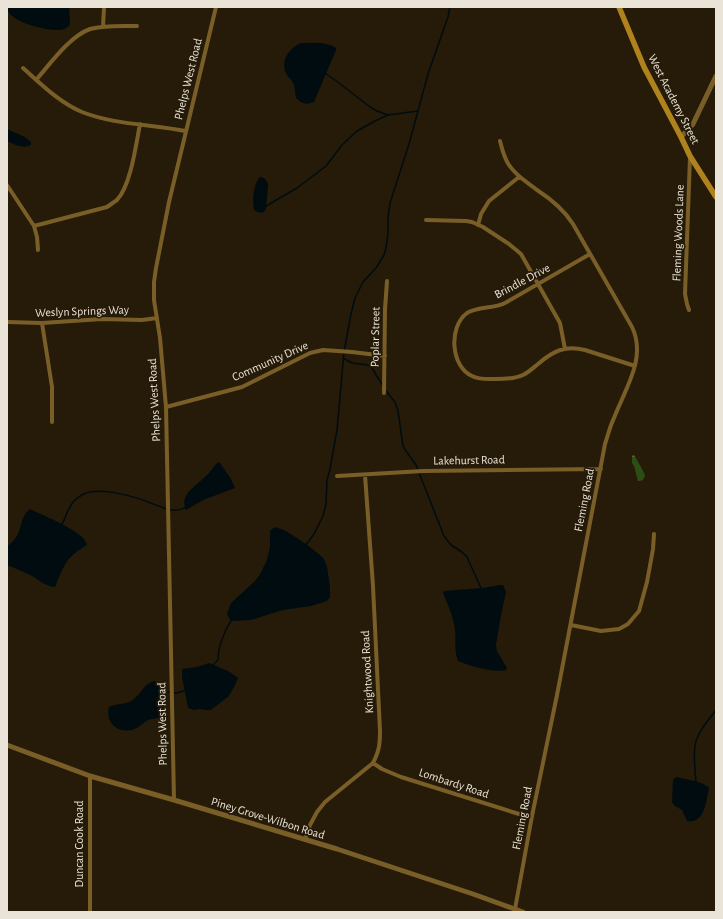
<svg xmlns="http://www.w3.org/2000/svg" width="723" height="919" font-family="'Alegreya Sans',sans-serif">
<defs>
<pattern id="forest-firs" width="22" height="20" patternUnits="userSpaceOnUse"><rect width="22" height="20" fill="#2d4e13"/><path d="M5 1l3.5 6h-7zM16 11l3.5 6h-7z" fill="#4c6735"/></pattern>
</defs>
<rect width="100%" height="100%" fill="#251b08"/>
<path fill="url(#forest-firs)" d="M634,455L636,458L645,475C644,479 643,481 638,481L634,466L632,463V456Z"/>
<path fill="#000c10" d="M7,7H69L70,22L69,26C66,28 63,30 60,30C47,31 7,22 7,7Z
M301,43C312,43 326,41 336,48V50L314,102C305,105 303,104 296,98C295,94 295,89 294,85C292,79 287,77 285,71C281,59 290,48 301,43Z
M7,129L25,137L31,142V145C23,149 16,145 9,142L7,140Z
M260,177C264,177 268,181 268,185L266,209L264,212C260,213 258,213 254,210C252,200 253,185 260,177Z
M219,462L220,463L231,479L235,488L203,500L186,510C178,494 199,484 208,474C212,470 214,465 219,462Z
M30,509C42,515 86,532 87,545C83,548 78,550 74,554C64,562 60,575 55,587C46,587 40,580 32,576C24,572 15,568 7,565V546C25,535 17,519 30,509Z
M276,527L286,531L306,544L321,556L324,559L327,567L330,587V597L327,601L311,606L283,610L251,620L234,621L231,620L229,618L227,614L231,603L254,582L259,576L267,560L270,547V531L272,529Z
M500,585H503L506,592L501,615L496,645L497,651L507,668L506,670C494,673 470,666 458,661C454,651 456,640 455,629C453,616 448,605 443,593L444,591L482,588Z
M209,663L228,671L238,678L235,685L229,696L211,710H205L200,709L194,710L188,708L182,677V669L197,667Z
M155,681C156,682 157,682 158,683C163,687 162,709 163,716C159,719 153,718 148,720C143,723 139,728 132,730C116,733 105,722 109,707C116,703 125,705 131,701C141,696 143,683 155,681Z
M677,777C686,780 704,781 709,788C706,801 705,824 687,821L682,810L675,806L672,802L673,780L675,778Z"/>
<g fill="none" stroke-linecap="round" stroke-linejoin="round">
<path stroke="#000c10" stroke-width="1.5" d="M325,73L339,83L370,107L377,111L388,115
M265,206H266L297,188L326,166L342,145L357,131L377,120L388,115L418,111
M343,358L352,363L368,365L372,368L383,386
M386,391L395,402L398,411L403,446L406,451L416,465L444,536L451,545L462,552L467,557L481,588
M61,526C66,518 67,509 74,501C78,497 84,493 90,492C105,489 134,496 148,502C160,506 174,515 186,507
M305,546L314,534L323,516L326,504L327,480L330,469L337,430L344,352L351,314L355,298L363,282L376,268L384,255L386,248L388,234V217L390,203L409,144L428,74L448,17L450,7
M213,665L218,660C218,647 224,631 232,619
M160,692L161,691L177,693L186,690
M696,784V782C695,769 692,747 698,736C702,727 710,718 716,710"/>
<path stroke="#7a5e27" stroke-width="4" d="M103,27L104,7
M23,68C41,84 60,103 82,112C115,125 151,124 185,131
M36,80C50,64 70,36 90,29C104,25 122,26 137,26
M500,141C502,149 504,158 509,165C516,176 527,182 537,190C551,199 564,210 573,224L632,327C647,358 625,389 614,418C610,426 608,435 605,444L557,695L532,816L515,909
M7,185L34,226L37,237L38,250
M426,220L466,221L472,222L483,227L509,244L521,254L560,323L565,349
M478,225L481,214L489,201L519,177
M34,226L107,207C110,205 114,202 117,200C131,185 136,144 140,124
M590,254L505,303C493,309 478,306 467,313C448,327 451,367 472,376C480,380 488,379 496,379C505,379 515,379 523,375C529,372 533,368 538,364C553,351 565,345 585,350L635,366
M689,310L687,304L685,294L690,157
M7,322L42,323L102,319L142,320L157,318
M42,323L52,387V422
M384,393L385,309L387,281
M166,407L242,387L310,353L323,350L352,352L385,356
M337,476L423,471L601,469
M571,625L601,631L619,629L628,624L639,611L647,582L653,549L654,534
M373,763L382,769L401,777L519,814L532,816
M90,776V912
M174,800L166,407L160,338L154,300V282L156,268L169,202L216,7
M305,839L310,825L317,812L325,802L373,763C379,751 380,745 380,731L373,586L365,475"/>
<path stroke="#7a5e27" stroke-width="5" d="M681,137L693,124L716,76
M7,745L90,776L174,800L337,849L473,894L523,912"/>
<path stroke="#b0821e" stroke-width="5.5" d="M619,7L644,67L681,137L690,156L716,197"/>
</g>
<g text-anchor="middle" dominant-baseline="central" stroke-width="3.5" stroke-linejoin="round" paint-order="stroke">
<g font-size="12" fill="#eae3d7" stroke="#251b08">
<text transform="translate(188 79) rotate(-76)">Phelps West Road</text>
<text transform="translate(674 99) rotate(63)">West Academy Street</text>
<text transform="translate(678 233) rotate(-88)">Fleming Woods Lane</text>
<text transform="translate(522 281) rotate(-28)">Brindle Drive</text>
<text transform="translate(82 311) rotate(-2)">Weslyn Springs Way</text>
<text transform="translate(375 337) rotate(-89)">Poplar Street</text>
<text transform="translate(270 361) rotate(-24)">Community Drive</text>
<text transform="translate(154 400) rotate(-93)">Phelps West Road</text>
<text transform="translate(469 460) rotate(-1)">Lakehurst Road</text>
<text transform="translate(584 500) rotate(-79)">Fleming Road</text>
<text transform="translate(367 672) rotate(-93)">Knightwood Road</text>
<text transform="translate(162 724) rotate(-91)">Phelps West Road</text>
<text transform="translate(454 783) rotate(18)">Lombardy Road</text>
<text transform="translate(268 818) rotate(17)">Piney Grove-Wilbon Road</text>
<text transform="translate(522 818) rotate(-79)">Fleming Road</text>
<text transform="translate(79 844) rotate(-90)">Duncan Cook Road</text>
</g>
</g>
<rect width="723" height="919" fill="none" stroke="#eae3d7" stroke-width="16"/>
</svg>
